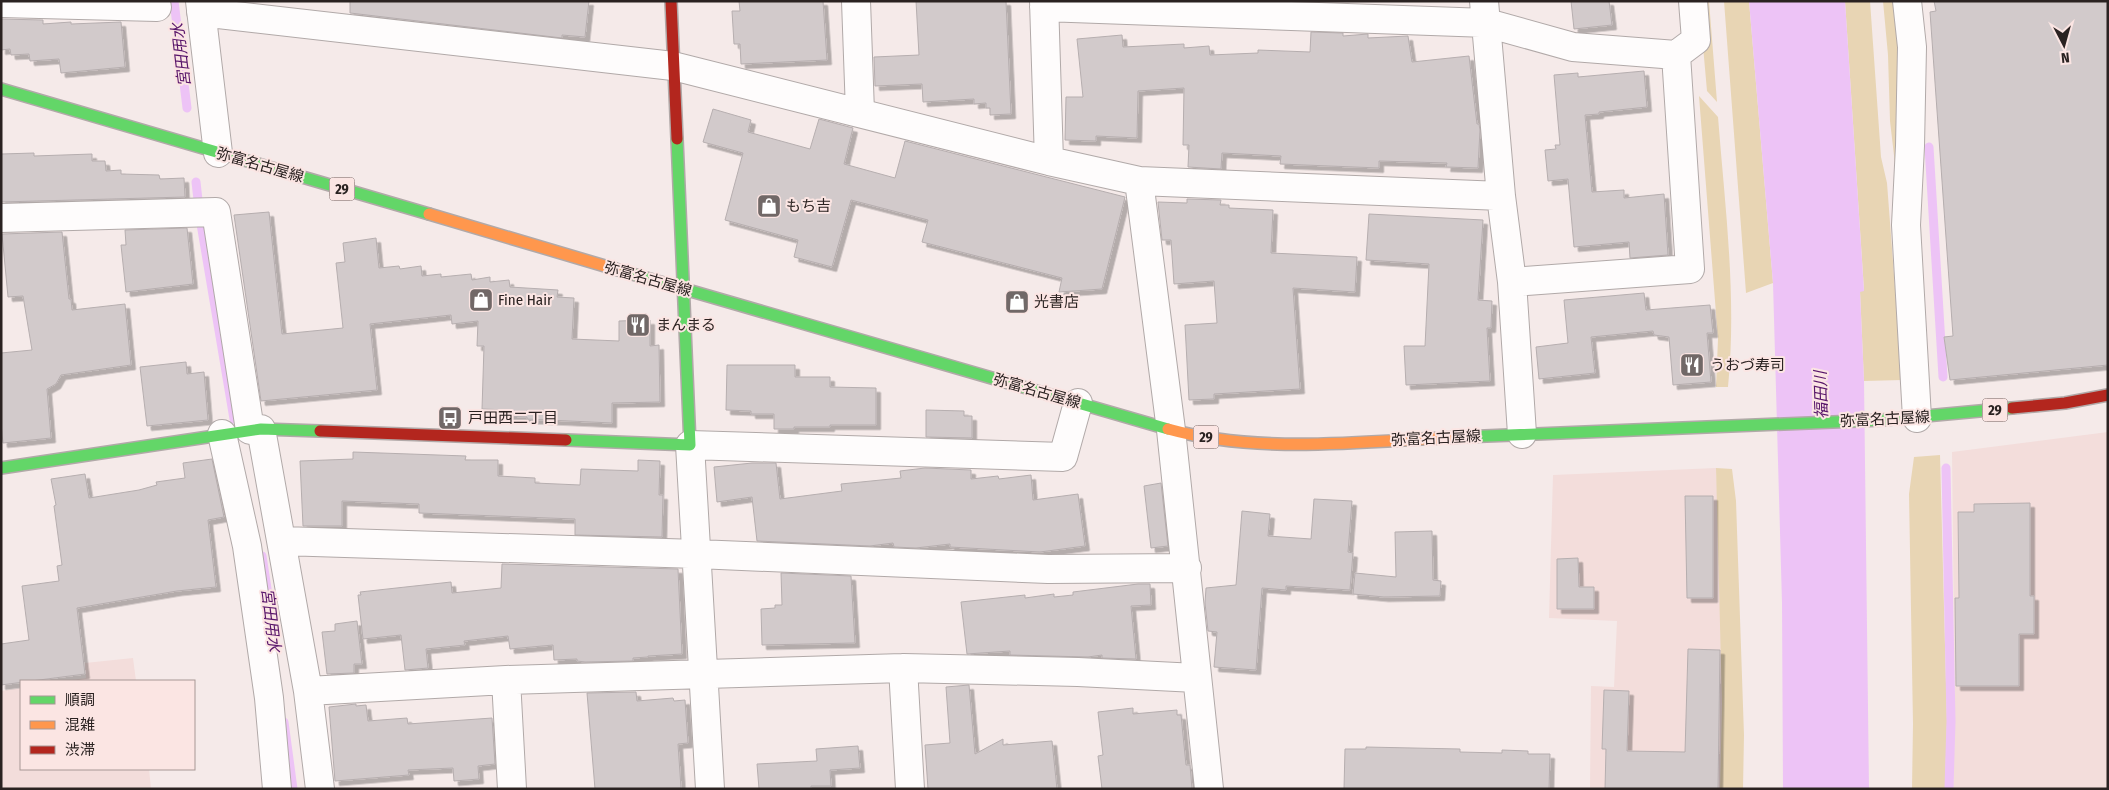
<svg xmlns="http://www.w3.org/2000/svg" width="2109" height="790" font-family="'Fira Sans Condensed','Noto Sans JP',sans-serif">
<defs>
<filter id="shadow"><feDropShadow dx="4.5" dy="4.5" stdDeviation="0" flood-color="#0004"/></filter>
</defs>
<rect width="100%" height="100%" fill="#f5eae9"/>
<path fill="#f3dddb" d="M2108,432V789H1953L1955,719L1952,452Z
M1716,468L1721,582L1722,703L1720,789H1590L1591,686L1614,687L1617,621L1549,618L1553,475Z
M133,658L136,681H66L86,678L85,663Z
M21,688V769H149L151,789H1V691Z"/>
<path fill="#e8d5b4" d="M1699,1H1709L1717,102L1707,91Z
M1724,1H1749L1773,283L1746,293Z
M1845,1H1870L1881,157L1887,183L1902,380L1864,381L1860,291L1864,290Z
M1883,1H1897L1905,78L1897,181L1890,121L1888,55Z
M1699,96L1718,117C1725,207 1737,297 1728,387H1716L1718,339Z
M1940,455L1947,722L1945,789H1912L1913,724L1909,494L1914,457Z
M1716,468L1732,469L1736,501L1744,735L1743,789H1720L1722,703Z"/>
<path fill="#edc3f6" d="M1749,1H1845L1864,291L1860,292L1864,381L1869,789H1783L1782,603L1773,283Z"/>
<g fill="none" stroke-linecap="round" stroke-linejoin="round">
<path stroke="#edc3f6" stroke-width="9" d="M174,1L187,108
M1929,147L1943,377
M196,182L200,218L234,419
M1946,468L1951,721L1949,789
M262,556L268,595
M284,722L293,789"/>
</g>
<path fill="#d2cacb" stroke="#b6aeaf" filter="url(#shadow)" d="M350,1H589L585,37L562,35V38L350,13Z
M739,1H823L827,60L741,64L740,44H734L732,11H740Z
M916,1H1006L1011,114L990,115V108H986V103L974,104V99L923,102L922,84L875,86L874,57L919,55Z
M1571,1H1609L1612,25L1574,29Z
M1934,1H2108V365L1950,380L1944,337L1953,336L1930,12L1936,11Z
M1,19L43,20V24L71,22V24L121,22L125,67L61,73L59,59L30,61L29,54L11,55L10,49L1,50Z
M1311,32L1343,33V36L1368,34V38L1408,36L1412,62L1469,56L1477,124H1479L1480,130L1478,168L1446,167L1447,163L1379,161V168L1280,164L1281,156L1222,153L1221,169L1188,167L1189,145H1183L1184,88L1138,91L1137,138L1096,136V141L1065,140L1066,97H1083L1077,39L1122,35L1123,47L1184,44V48L1209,46L1210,55L1258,53V50L1310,52Z
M1644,71L1647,107L1599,112V114L1585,115L1592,192L1624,190V198L1664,194L1668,255L1630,258L1629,242L1574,247L1568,179L1548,181L1545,150L1556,149L1555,145H1560L1554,75L1578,73V77Z
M713,109L751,120L748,132L810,149L819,119L853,128L844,164L895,178L905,141L1125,197L1102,289L1059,292L1062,278L922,242L928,220L851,200L832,267L794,257L798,240L725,220L743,153L703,142Z
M34,153V156L92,154V161H105L106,171L121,170V174L159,175L160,179L184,178L185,197L1,202V154Z
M1187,199L1221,200L1220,205H1229V208L1273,210L1271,253L1357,257L1355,292L1293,288L1300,389L1214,394V399L1189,400L1185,325L1217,323L1214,281L1174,284L1171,240H1162L1158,202L1187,203Z
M269,212L282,334L343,328L336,263L345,262L343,243L376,238L379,268L399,266L400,269L421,266L422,276L441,274V277L471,274L472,280L490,277V282L509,280L510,287L558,290L557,297L574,298L572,339L619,341V321L650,320V346L659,345L660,402L612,403V423L527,419V417L506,416L507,410L482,409L484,346H477L478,321L452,324L451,315L370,324L377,390L261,401L234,215Z
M1369,214L1483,220L1478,300L1492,301L1491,328H1487L1490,381L1406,385L1404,346H1425L1429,264L1366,260Z
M187,228L193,284L126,292L121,245H126L125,230Z
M62,232L69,299H71L72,310L125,304L131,365L61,375L56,384L47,389L51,438L3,443L1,424V353L32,350L23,296L8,297L2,234Z
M1644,293L1646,310L1710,305L1713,333H1707L1711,382L1673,385L1669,337L1654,335L1653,331L1591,337L1595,373L1539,379L1536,347L1568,343L1564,300Z
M186,362L187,374L204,372L208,420L147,426L140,367Z
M727,365H795V377H830V387L876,388V425H830V427H794V429H774V414H751V411L726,410Z
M926,410L964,411V416H972V438L926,437Z
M353,452L466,456L465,460H498V476L535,478V483L580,485L581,469L638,471V460L660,461L659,495H663L662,537L575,535V519L419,513V504L342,501V526H303L300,461L353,459Z
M212,459L224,517L208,520L216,587L177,591L77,608L85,674L1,685V644L29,640L22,586L59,581L57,566L62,565L54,506L56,505L51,479L85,474L89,498L139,490L157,485L156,482L185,478L183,463Z
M752,463H776L780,499L842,491L841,484L901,478L900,471L925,468L971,470V479L998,476L999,479L1031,475L1033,500L1078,494L1085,546L1040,552L950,547V544L916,548L894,547L893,543L870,546L757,541L752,497L717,502L714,467Z
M1161,483L1168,546L1151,548L1144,486Z
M1685,496H1713V598H1687Z
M1314,499L1352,501L1348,552L1353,553L1350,590L1286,586V590L1262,588L1256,670L1214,667L1217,632L1208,631L1205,603L1206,588L1236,585L1242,511L1270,514L1268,536L1311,539Z
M2030,503V596H2034V634H2019V686H1956L1955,598H1959L1958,512H1974V504Z
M1432,531L1433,580L1441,581L1440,596L1384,597L1353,594L1355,573L1396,577L1395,532Z
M1578,558L1579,587H1594V609H1557V559Z
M502,564L678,569L682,654L648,656V657L633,658V661L585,662L577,661V659L554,660L553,645L510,649L508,636L464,641L465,645L426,649L428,668L405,670L401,635L363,639L358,595H361L360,592L451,582L452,593L501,588Z
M781,573L851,576L855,643L762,645L761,609L775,608V605H782Z
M1138,584H1150L1151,605L1131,606L1136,659L1102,658V655L1088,657L1010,655V651L967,654L961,602L1025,595V598L1054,594V597L1073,595V592Z
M357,621L362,664H354V673L327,674L322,632L335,631V624Z
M1688,649L1720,650L1718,789H1605L1606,749H1602L1604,690L1629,691L1627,751L1685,752Z
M969,685L975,754L1003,739V745L1052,741L1057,789H928L925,745L950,743L946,687Z
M636,692L637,701L673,698L674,701L685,700L688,743L678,744L681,788L595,789L587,693Z
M356,704V706L366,705L368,721L407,718L408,724L492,718L495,764L478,766L479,779L454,781L453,768L408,770L409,775L335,781L329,707Z
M1133,708V714L1177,710V715H1181L1186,765H1190L1192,789H1102L1098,756L1103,755L1098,712Z
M858,746L860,768L830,770L831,786H811V789H759L757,764L817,761L816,749Z
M1366,747L1460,749V752L1502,753V750L1528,751V754H1550L1549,789H1344L1345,749H1366Z"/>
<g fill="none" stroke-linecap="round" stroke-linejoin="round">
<defs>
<path id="street" d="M200,1L218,153
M856,1L860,112
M1044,1L1049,161
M1484,1L1501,196L1512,282L1522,434
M1907,1L1912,47L1910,146L1906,225L1917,418
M1,3L157,7
M1044,7L1487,23L1573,47L1676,55L1696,40L1693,1
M201,12L673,66L1049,161L1139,181L1501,196
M1139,181L1171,430L1209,789
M1,218L216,212L250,430
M1512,282L1690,269L1676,55
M261,429L308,691L320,789
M222,434L247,546L269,698L277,789
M282,541L697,554L1048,569L1187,568
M903,668L910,789
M506,680L512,789
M308,691L506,680L903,668L1078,672L1196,678
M710,789L690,445L1063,457L1078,403"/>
<path id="fast" d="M1,89L429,214
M615,269L1168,429
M1461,437L1882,420L2012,408
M566,440L690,445L677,139
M1,468L261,429L320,431"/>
<path id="slow" d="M429,214L615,269
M1168,429C1262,455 1365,441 1461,437"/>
<path id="jam" d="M671,1L677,139
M2012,408L2065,403L2108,395
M320,431L566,440"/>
</defs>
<use href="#street" stroke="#b1a9a8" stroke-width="30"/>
<use href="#fast" stroke="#b1a9a8" stroke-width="14"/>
<use href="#slow" stroke="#b1a9a8" stroke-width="14"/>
<use href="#jam" stroke="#b1a9a8" stroke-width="14"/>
<use href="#street" stroke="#fefcfc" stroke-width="28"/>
<use href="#fast" stroke="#63d668" stroke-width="11"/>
<use href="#slow" stroke="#ff974d" stroke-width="11"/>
<use href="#jam" stroke="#b3261e" stroke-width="11"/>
</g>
<defs>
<symbol id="shop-square" viewBox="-11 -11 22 22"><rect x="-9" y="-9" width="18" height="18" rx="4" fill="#716867" stroke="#fbe5e3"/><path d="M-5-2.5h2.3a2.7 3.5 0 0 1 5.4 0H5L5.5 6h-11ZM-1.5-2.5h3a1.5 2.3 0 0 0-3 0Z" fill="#fff"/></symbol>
<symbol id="restaurant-square" viewBox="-11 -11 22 22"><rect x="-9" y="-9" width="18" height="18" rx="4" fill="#716867" stroke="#fbe5e3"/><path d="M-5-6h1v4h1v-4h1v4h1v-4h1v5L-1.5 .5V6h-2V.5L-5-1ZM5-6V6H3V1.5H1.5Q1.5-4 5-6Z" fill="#fff"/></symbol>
<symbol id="bus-square" viewBox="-11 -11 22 22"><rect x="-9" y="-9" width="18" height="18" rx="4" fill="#716867" stroke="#fbe5e3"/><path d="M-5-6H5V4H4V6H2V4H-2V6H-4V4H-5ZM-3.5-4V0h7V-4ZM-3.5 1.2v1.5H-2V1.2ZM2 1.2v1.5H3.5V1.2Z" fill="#fff"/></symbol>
</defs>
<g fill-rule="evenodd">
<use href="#shop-square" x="755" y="192" width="28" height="28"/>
<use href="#shop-square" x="467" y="286" width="28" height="28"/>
<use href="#shop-square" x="1003" y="288" width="28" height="28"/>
<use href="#restaurant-square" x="624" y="311" width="28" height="28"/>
<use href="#restaurant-square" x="1678" y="351" width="28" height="28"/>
<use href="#bus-square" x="436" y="404" width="28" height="28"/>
</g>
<g text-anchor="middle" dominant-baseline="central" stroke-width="4" stroke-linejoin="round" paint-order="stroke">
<g fill="#fbe5e3" stroke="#695c5b" stroke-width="1">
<rect x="329.5" y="177.5" width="25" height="23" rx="4"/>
<rect x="1982.5" y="398.5" width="25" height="23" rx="4"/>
<rect x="1193.5" y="425.5" width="25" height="23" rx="4"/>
</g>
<g font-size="14" font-weight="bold" fill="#2a2221">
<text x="342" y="189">29</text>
<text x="1995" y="410">29</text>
<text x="1206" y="437">29</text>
</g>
<g font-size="15" fill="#2a2221" stroke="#fbe5e3">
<text transform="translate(260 165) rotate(16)">弥富名古屋線</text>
<text transform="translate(648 279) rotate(16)">弥富名古屋線</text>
<text transform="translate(1037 391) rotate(16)">弥富名古屋線</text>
<text transform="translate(1885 419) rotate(-3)">弥富名古屋線</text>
<text transform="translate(1436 438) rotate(-3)">弥富名古屋線</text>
</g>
<g font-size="15" fill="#2a2221" stroke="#fbe5e3" text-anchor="start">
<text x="786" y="206">もち吉</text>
<text x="498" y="300">Fine Hair</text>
<text x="1034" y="302">光書店</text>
<text x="656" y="325">まんまる</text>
<text x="1710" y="365">うおづ寿司</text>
<text x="468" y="418">戸田西二丁目</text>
</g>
<g font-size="16" font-style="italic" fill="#58156a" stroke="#fbe5e3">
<text transform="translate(181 55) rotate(-97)">宮田用水</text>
<text transform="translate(1821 395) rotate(-92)">福田川</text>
<text transform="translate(271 620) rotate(83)">宮田用水</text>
</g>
</g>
<rect width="2109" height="790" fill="none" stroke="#2a2221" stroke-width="5"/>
<rect x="20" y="680" width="175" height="90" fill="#fbe5e3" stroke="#a79795"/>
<rect x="30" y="696" width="25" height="8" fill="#63d668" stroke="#a79795"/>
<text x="65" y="705" font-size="15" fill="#2a2221">順調</text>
<rect x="30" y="721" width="25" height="8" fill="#ff974d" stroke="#a79795"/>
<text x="65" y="730" font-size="15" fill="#2a2221">混雑</text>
<rect x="30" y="746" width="25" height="8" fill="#b3261e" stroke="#a79795"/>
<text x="65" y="755" font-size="15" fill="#2a2221">渋滞</text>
<g transform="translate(2064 45) rotate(174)" stroke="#fbe5e3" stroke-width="4" paint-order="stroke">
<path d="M0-4L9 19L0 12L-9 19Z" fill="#2a2221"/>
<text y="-8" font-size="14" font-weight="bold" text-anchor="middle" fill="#2a2221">N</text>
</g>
</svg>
